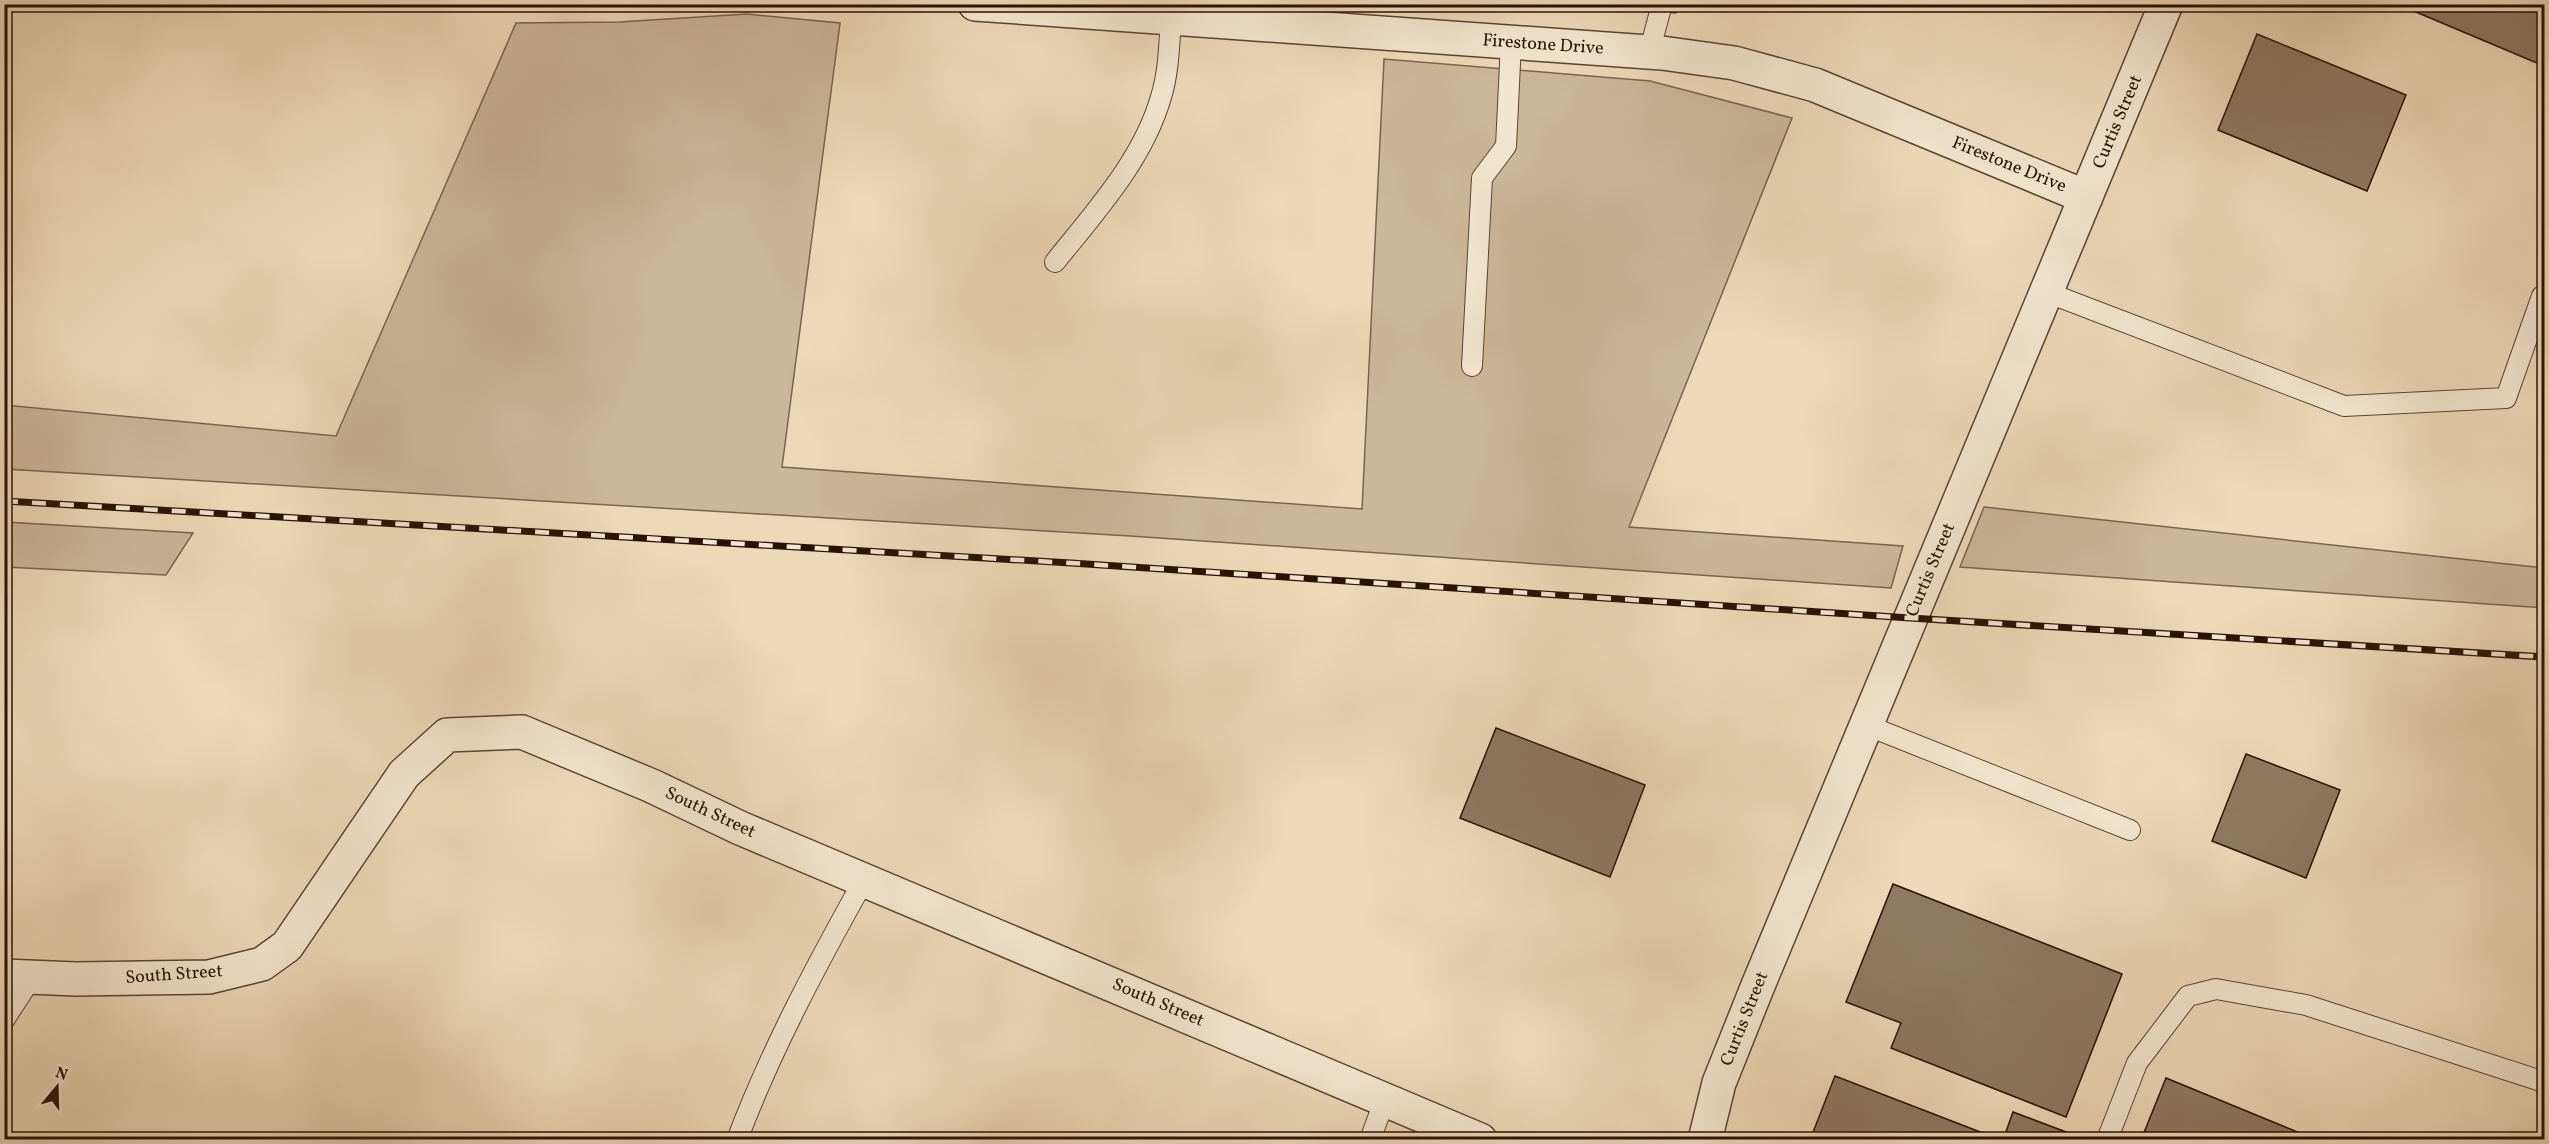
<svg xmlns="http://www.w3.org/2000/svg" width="2549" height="1144" font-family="Vollkorn,serif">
<rect width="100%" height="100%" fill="#edd9b7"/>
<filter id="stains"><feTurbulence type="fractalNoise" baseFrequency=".00333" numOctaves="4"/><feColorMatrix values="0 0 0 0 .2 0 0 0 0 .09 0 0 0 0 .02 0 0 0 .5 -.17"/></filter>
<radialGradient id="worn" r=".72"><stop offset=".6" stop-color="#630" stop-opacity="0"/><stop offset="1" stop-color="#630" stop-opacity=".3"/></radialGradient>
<path fill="#cbb799" stroke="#79644f" stroke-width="1.5" d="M1556,5H1680L1676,13Z
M747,14L840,23L782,467L1362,509L1384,59L1650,81L1792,118L1629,527L1903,546L1891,588L1130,536L5,469L4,405L336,436L516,23L619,22Z
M1984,507L2544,568V608L1960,567Z
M4,522H5L193,533L166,575L5,567Z"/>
<path fill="#8e7962" stroke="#271205" stroke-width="1.5" d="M2397,4H2544V66Z
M2257,34L2406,95L2367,191L2218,130Z
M1496,728L1645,785L1610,877L1460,818Z
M2246,754L2340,790L2306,878L2212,841Z
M1893,884L2122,974L2066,1117L1891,1048L1901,1023L1846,1002Z
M1835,1076L2001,1140H1810Z
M2166,1078L2317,1140H2141Z
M2013,1112L2074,1135L2072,1140H2003Z"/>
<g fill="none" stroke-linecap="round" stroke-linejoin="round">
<defs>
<path id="service" d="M1649,53L1662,4
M1055,262C1095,212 1143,160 1161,97C1169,71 1169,45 1171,19
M2046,292L2344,406L2506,398L2542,296L2544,297
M1472,366L1482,178L1506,146L1511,43
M1866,725L2130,830
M4,1020L32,977
M737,1140C771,1050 817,964 864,880
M1370,1140L1385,1099
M2107,1140L2137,1063L2188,996L2216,989L2306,1005L2544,1082"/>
<path id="minor" d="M975,4L1662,53L1734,63L1815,85L2086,197
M4,976L76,979L209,977L262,964L287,946L404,774L447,735L522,732L652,786L740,828L1480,1140
M1705,1140L1719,1083L1757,988L2166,4"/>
</defs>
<use href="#service" stroke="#584432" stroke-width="22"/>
<use href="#minor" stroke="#584432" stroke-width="36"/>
<use href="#service" stroke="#f3e6d0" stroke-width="20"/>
<use href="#minor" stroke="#f3e6d0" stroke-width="33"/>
<defs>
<path id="rail" d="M4,501L1071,563L1910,618L2544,657"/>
</defs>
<use href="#rail" stroke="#271205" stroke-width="7"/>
<use href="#rail" stroke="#f3e6d0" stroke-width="4.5" stroke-dasharray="14" stroke-linecap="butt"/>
</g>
<g text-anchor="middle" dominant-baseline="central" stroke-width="4.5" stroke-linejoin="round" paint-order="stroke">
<g font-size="18" fill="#271205" stroke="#f3e6d0">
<text transform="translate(1543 45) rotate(4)">Firestone Drive</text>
<text transform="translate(2118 122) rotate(-67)">Curtis Street</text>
<text transform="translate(2009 165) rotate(22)">Firestone Drive</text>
<text transform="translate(1931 570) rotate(-67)">Curtis Street</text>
<text transform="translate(710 813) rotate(25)">South Street</text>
<text transform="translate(174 975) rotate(-4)">South Street</text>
<text transform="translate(1158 1003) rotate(23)">South Street</text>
<text transform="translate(1745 1019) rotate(-68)">Curtis Street</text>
</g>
</g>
<rect width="2549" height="1144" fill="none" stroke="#edd9b7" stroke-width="24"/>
<rect x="6" y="6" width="2537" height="1132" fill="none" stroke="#271205" stroke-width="3"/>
<rect x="12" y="12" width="2525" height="1120" fill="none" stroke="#271205" stroke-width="1.5"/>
<g transform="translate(57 1087) rotate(19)" stroke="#f3e6d0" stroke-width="4.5" paint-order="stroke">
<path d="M0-4.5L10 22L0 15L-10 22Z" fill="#271205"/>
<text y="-9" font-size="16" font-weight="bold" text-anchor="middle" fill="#271205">N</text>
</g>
<rect width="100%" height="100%" filter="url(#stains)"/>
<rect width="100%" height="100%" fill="url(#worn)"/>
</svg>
